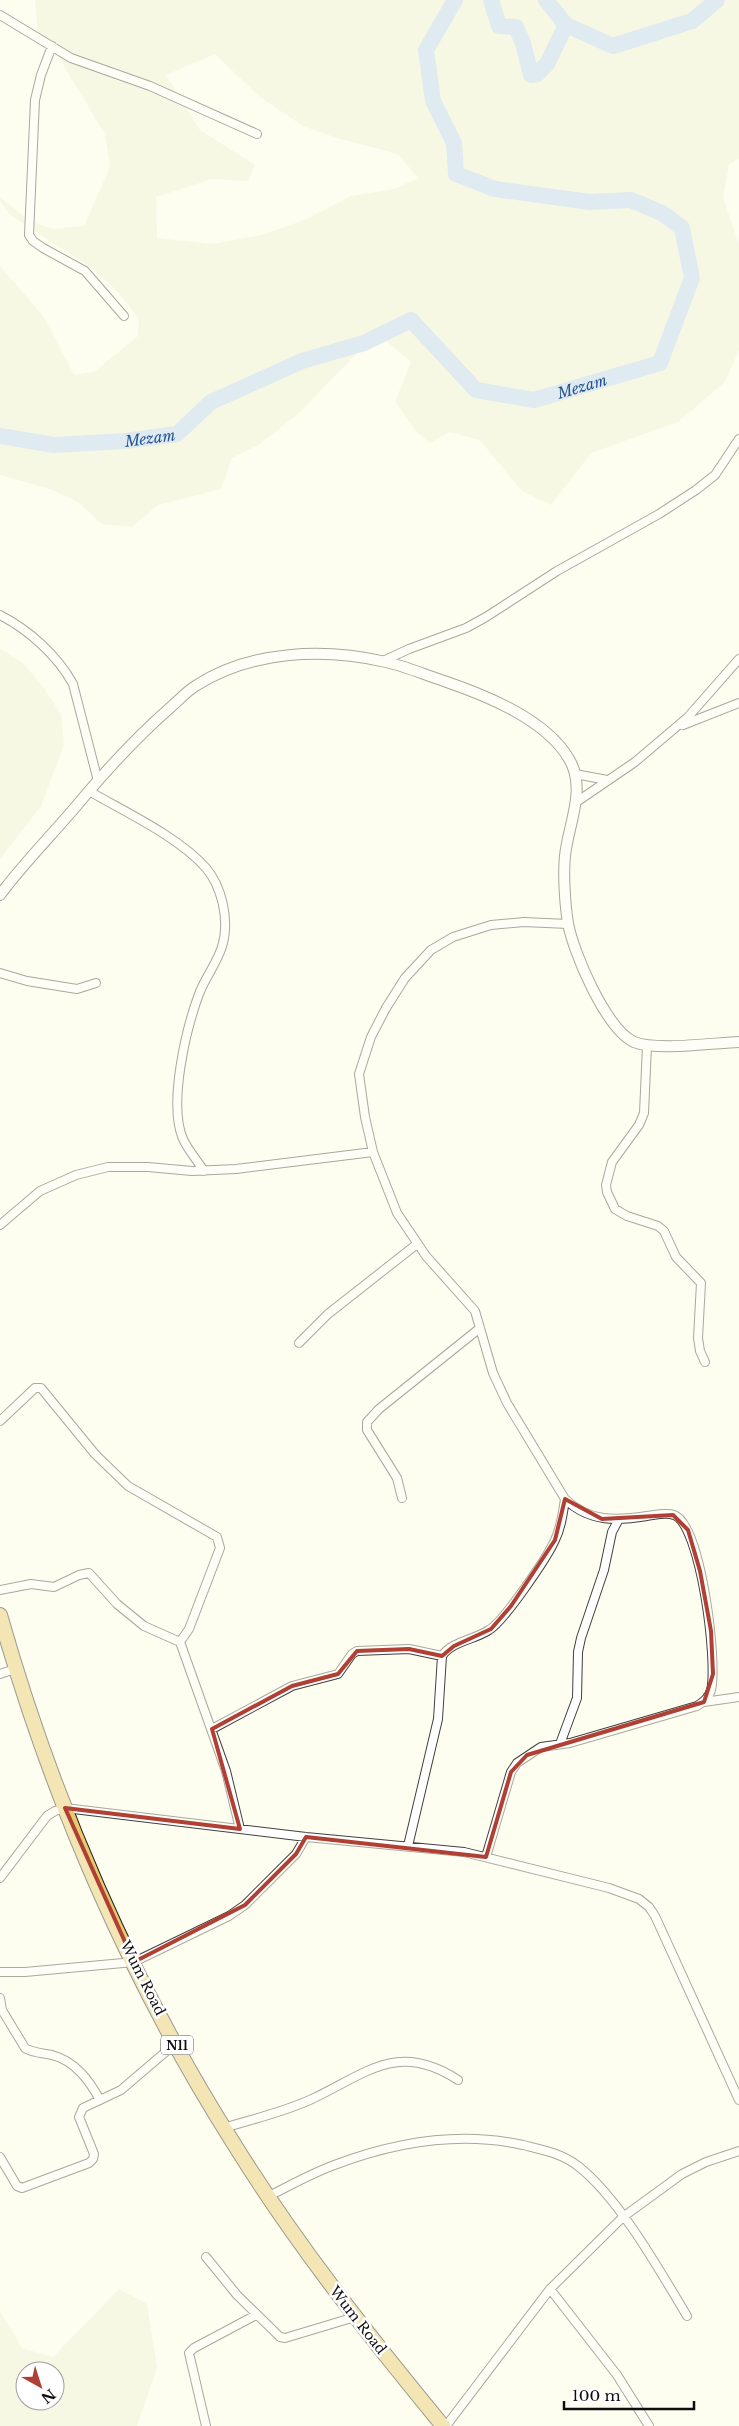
<svg xmlns="http://www.w3.org/2000/svg" width="739" height="2426" font-family="'Libre Baskerville',serif">
<rect width="100%" height="100%" fill="#fdfdf0"/>
<path fill="#f0f1d2" fill-rule="evenodd" d="M35,0H739V158L729,165L723,198L739,245V350L725,382L678,422L591,453L551,505L522,491L480,440L450,432L430,443L417,432L395,402L411,362L384,339L359,351L299,413L260,444L232,458L221,489L158,505L132,527L102,524L78,502L50,489L0,475V266L44,317L74,375L94,372L138,336L139,319L117,291L93,269L9,214L0,201V197L29,221L53,229L84,226L110,167L105,134L52,46L38,36ZM215,54L260,97L303,126L337,138L398,154L418,178L394,189L351,196L307,219L262,235L213,244L157,238L156,197L212,179L248,181L255,165L200,130L166,75Z
M0,649L23,663L44,688L61,714L64,745L41,806L0,859Z
M119,2289L147,2304L157,2368L137,2426H0V2311L22,2348L53,2357ZM25,2371H55V2401H25Z"/>
<g fill="none" stroke-linecap="round" stroke-linejoin="round">
<g stroke="#bad4f0" stroke-width="16">
<path d="M491,0L499,26L516,27L523,43L531,75L537,74L547,64L566,25"/>
<path d="M546,0L566,25L613,46L692,21L717,0"/>
<path id="s1" d="M0,436L54,445L125,441L177,434L211,402L302,361L364,343L411,320L476,390L534,400L660,363L692,278L682,228L662,213L631,200L590,202L495,189L456,174L454,143L433,101L426,50L455,0"/>
</g>
<defs>
<path id="minor" d="M0,15L71,58L150,86L257,134
M52,46L41,75L35,100L29,235L33,241L43,248L85,271L124,316
M0,615C29,630 57,655 73,684L98,781
M383,661L409,649L466,628L486,617L557,571L659,514L696,490L715,475L739,439
M683,725L739,703
M575,774L607,780
M89,791C125,812 179,837 206,868C222,887 229,919 223,943C219,961 205,977 199,994C186,1029 168,1104 183,1139C188,1150 197,1160 204,1171
M575,803L635,762L688,717L739,659
M0,973L27,981L77,989L96,983
M647,1046L644,1113L639,1125L612,1162L606,1185L607,1192L615,1209L627,1216L658,1226L664,1231L676,1257L701,1283L698,1338L700,1351L705,1362
M0,1225L40,1191L76,1175L108,1167H148L192,1171L236,1169L373,1152
M299,1343L328,1314L417,1244
M0,1421L35,1388H41L95,1454L128,1486L217,1537L220,1548L189,1629L180,1642
M402,1498L397,1478L367,1430V1422L379,1409L480,1328
M0,1590L31,1584L54,1587L79,1575L89,1573L117,1604L144,1626L180,1642L226,1771L240,1829
M0,1674L15,1669
M704,1702L739,1697
M212,1729L292,1686L338,1674L352,1654L357,1651L409,1649L442,1656
M560,1744L577,1698L578,1652L581,1638L604,1570L612,1532L619,1519
M408,1846L438,1719L442,1656C452,1641 474,1640 489,1630C504,1621 547,1558 555,1540C561,1528 563,1513 565,1499
M486,1857L511,1772L517,1763L541,1747L570,1743L697,1706C704,1702 709,1698 711,1690C718,1663 701,1524 674,1515C666,1512 655,1515 647,1516C616,1521 589,1522 565,1499L507,1403L493,1373L475,1311L426,1256L397,1213L373,1152L365,1117L359,1074L371,1037L386,1008L405,978L431,950L453,937L491,925L524,922L568,924
M0,1878L47,1816L55,1811L65,1808L306,1837L464,1852L609,1888L639,1899L649,1907L655,1916L739,2100
M0,1972H25L134,1962L229,1916L245,1905L296,1854L306,1837
M0,1998L2,2010L25,2048C33,2053 43,2053 52,2055C75,2061 89,2080 100,2100
M224,2128C253,2119 284,2112 312,2099C367,2073 398,2041 458,2080
M0,2157L17,2186L22,2188L89,2163L93,2159L94,2154L79,2117L83,2108L121,2090L176,2043
M269,2196C291,2185 314,2172 337,2164C396,2142 460,2131 523,2145C543,2150 561,2153 578,2166C619,2198 660,2271 687,2316
M206,2257L237,2295L280,2337L285,2338L355,2317
M550,2289L617,2375L649,2426
M206,2426L189,2353L194,2348L256,2315
M446,2426L550,2289L623,2217L682,2174L706,2162L739,2151"/>
<path id="tertiary" d="M0,895C25,861 56,831 83,798C110,766 140,734 172,706C180,699 188,690 197,685C252,650 324,648 386,662C405,666 425,675 444,681C485,695 546,719 569,759C587,789 568,825 565,856C563,874 565,905 568,923C573,952 606,1029 634,1042C656,1051 713,1043 739,1042"/>
<path id="trunk" d="M0,1615C52,1799 131,1982 234,2144C296,2244 369,2336 443,2426"/>
</defs>
<use href="#minor" stroke="#414141" stroke-width="10"/>
<use href="#tertiary" stroke="#414141" stroke-width="12"/>
<use href="#trunk" stroke="#1f1f1f" stroke-width="16"/>
<use href="#minor" stroke="#fff" stroke-width="8"/>
<use href="#tertiary" stroke="#fff" stroke-width="10"/>
<use href="#trunk" stroke="#e8c86c" stroke-width="14"/>
</g>
<path d="M0 0H739V2426H0ZM565,1499L602,1519L673,1515L688,1530L700,1571L711,1631L713,1674L704,1702L527,1755L511,1772L486,1857L306,1837L296,1854L245,1905L134,1962L65,1808L240,1829L212,1729L292,1686L338,1674L357,1651L409,1649L442,1656L454,1646L491,1629L511,1606L555,1540Z" fill="#fdfdf0" fill-opacity=".55" fill-rule="evenodd"/>
<path fill="none" stroke="#b03f34" stroke-width="4" stroke-linejoin="round" d="M565,1499L602,1519L673,1515L688,1530L700,1571L711,1631L713,1674L704,1702L527,1755L511,1772L486,1857L306,1837L296,1854L245,1905L134,1962L65,1808L240,1829L212,1729L292,1686L338,1674L357,1651L409,1649L442,1656L454,1646L491,1629L511,1606L555,1540Z"/>
<g text-anchor="middle" dominant-baseline="central" stroke-width="5" stroke-linejoin="round" paint-order="stroke">
<rect fill="#fff" stroke="#565656" stroke-width="1" x="161" y="2035.5" width="32" height="19" rx="4"/>
<g font-size="12" font-weight="bold" fill="#0e0e0e">
<text x="177" y="2045">N11</text>
</g>
<g font-size="14" fill="#0e0e0e" stroke="#fff">
<text transform="translate(143 1978) rotate(63)">Wum Road</text>
<text transform="translate(358 2320) rotate(52)">Wum Road</text>
</g>
<g font-size="15" font-style="italic" fill="#245393" stroke="#fff">
<text stroke="none"><textPath href="#s1" startOffset="646">Mezam</textPath></text>
<text stroke="none"><textPath href="#s1" startOffset="151">Mezam</textPath></text>
</g>
</g>
<g transform="translate(40 2386) rotate(141)"><circle r="24" fill="#ffffff" stroke="#9f9f9f"/>
<path d="M0-4L9 19L0 12L-9 19Z" fill="#b03f34"/>
<text y="-8" font-size="14" font-weight="bold" text-anchor="middle" fill="#0e0e0e">N</text>
</g>
<path d="M564 2401v8h130v-8" fill="none" stroke="#0e0e0e" stroke-width="2.5"/>
<text x="572" y="2401" font-size="15" fill="#0e0e0e" stroke="#ffffff" stroke-width="4" paint-order="stroke">100 m</text>
</svg>
